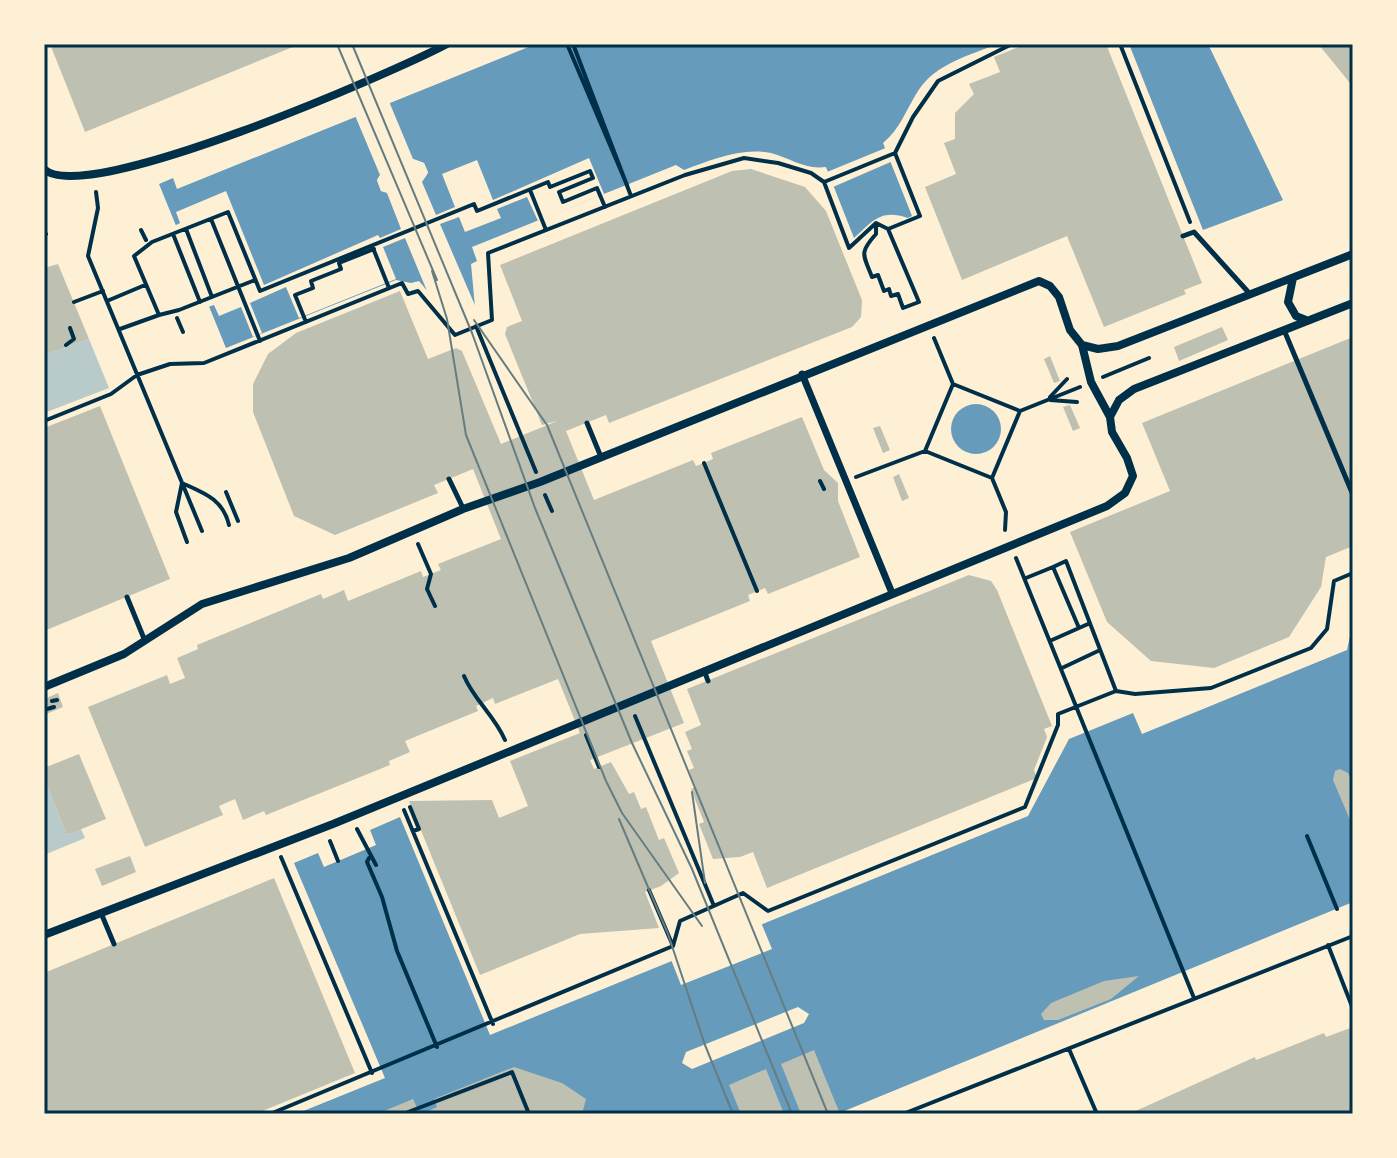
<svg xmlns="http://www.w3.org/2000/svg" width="1397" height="1158" font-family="'DM Sans',sans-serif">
<rect width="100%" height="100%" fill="#fdf0d5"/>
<path fill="#b9caca" d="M89,339L109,388L44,413V355Z
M44,778L67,835L81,829L85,838L44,855Z"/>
<path fill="#669bbc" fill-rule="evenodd" d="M536,44H998C970,55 935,64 918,91C906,110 900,129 883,143L912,216L908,218C880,208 872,222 854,238L826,167C804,170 791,158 771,153C741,147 711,160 684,170L676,165L472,247L477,261L471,264L475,307L449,317L419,281L411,283L396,280L226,348L159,184L173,178L177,189ZM413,159L424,163L428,172C418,188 399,195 381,191L377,180L383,171Z
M1129,44H1208L1283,200L1203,230Z
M951 429a25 25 0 1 1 50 0a25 25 0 1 1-50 0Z
M1353,622V902L837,1114H296L385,1078L294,863L318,853L324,867L376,845L370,830L400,817L490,1035L1028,816L1069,739L1133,713L1142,734L1347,650Z"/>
<path fill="#fdf0d5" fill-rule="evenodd" d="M388,99L413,159L424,163L428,173L422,182L436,215L455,207L442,174L477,160L493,200L589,158L604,194L538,221L527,197L497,209L501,218L465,232L459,217L440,224L477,310L450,321L432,303L405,238L383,247L396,279L299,318L286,287L250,303L262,333L253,337L241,307L219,316L214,305L205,308L172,227L180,223L176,212L226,191L264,285L378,235L380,238L401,229L387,193L381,191L377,180L380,175L354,113ZM414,163L421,166L423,172L418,180L392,190L384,188L382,180L385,174Z
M888,147L893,161L833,187L827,172Z
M760,920L772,949L681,985L670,957Z
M798,1007L809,1014L804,1023L692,1069L682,1063L686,1052Z"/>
<path fill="#bec0b2" d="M50,44H300L85,132Z
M1026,44H1106L1202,283L1184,290L1186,294L1104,327L1067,236L962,280L925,187L956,174L944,143L955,139V113L974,94L969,84L1000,72L994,57Z
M1318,44H1353V87L1333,62Z
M751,169L805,187L826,211L862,300L861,317L852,327L609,423L606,415L566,431L594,500L693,460L696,466L704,463L713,459L711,453L802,417L824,470L838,483V501L860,557L768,594L765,588L748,595L750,601L651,641L684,723L590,760L594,769L611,762L629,794L634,792L641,809L646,807L659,840L664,838L679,873L661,886L645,892L659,928L580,934L480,975L409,801L492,800L499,818L528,806L510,761L580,733L558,679L495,704L493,698L476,706L478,711L405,741L410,752L389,761L390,765L266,815L264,811L243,820L235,799L219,806L223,815L145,847L88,707L167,675L170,684L185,678L177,658L198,649L197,645L321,594L323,599L344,590L348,601L421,571L423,577L441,570L438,564L501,539L473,469L434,485L438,493L335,535L294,516L253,412V384L268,354L296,333L400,291L428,359L456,348L462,351L501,444L557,421L542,425L505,334L507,327L522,321L500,265L732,171Z
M58,264L89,339L44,355V268Z
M1222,327L1228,340L1179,361L1174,347Z
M1353,337V546L1326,557L1321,587L1289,637L1214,668L1151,661L1107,622L1070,532L1170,491L1142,423Z
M1050,356L1060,381L1054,383L1044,359Z
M1070,405L1080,428L1073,431L1063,407Z
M100,406L170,579L44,631V428Z
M880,426L890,450L883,453L873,428Z
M899,474L909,498L902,501L893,477Z
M969,575L991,581L997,590L1052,726L1044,729L1047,737L1034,770L1037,778L767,888L753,852L740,857L713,859L699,824L704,822L691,789L695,787L689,770L694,768L687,751L692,749L685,732L701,725L687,689Z
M58,693L63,707L44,715V699Z
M79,754L106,819L67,835L44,778V768Z
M1340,769L1348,773L1353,784V827L1333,780L1335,771Z
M130,856L136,872L102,886L95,869Z
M274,878L355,1073L255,1114H44V973Z
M1139,976L1111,999L1058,1020H1044L1041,1014L1051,1003L1104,981Z
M1353,1027V1114H1129L1255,1057L1256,1060L1324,1033L1326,1037Z
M814,1050L840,1114H801L781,1064Z
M514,1067L562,1083L586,1099L582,1114H421L437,1107L434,1099Z
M766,1069L784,1114H741L729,1085Z
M413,1099L420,1114H377Z"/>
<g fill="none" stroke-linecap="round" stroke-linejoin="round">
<path stroke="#003049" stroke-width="4" d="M567,44L627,185
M573,44L631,196
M1120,44L1190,222
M895,153L913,117L938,81L1012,44
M824,182L895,153L920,216L888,229
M530,190L546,230
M96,192L98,208L88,256L202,531
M211,219L260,341
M876,224V234C859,253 863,254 872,277L878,275L884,291L889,289L891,296L898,294L903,308L919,302L888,229
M186,229L212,297
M141,230L146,240
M173,234L200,302
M44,235L46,234
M373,248L389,288
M255,280L179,310L159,315L134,256L152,242L228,212L260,291L474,204L477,211L548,182L550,187L590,171L593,178L559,192L563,202L597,188L605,207
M107,301L145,285
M74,302L103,291
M177,318L183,332
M306,322L295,295L313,288L311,281L341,269L339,263L374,249
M476,326L536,472
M120,329L159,315
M934,338L953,384L1020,411
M66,345L74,339L70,328
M1103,377L1149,358
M1050,397L1067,379
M1050,400L1077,402
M44,421L111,394L137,375L170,364L204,363L402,283L408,294L418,291L455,335L492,320L488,253L685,175L744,158L778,163L811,173L824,182L849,248L876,223L888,229
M925,451L992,478L1006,512L1005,530
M704,463L757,591
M856,477L925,451L953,384
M992,478L1020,411L1080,387
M820,481L824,489
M226,492L238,521
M545,495L552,511
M187,542L176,512L182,483C204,493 223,499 229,525
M418,544L431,574L427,589L435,606
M1016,558L1194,998
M1053,567L1066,561L1116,691
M1026,578L1053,567L1079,628L1088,624
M1052,640L1079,628
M1062,668L1098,651
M464,676C474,700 494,715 505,740
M52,701L57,700
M47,709L54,707
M635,716L714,906
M586,735L599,767
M410,807L419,829L413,831
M404,810L493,1024
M357,829L376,865
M1307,836L1337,909
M330,841L338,861
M281,857L372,1073
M369,858L367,862L382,897L397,951L437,1047
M649,890L673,946
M1328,945L1353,1009
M1069,1049L1097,1114
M270,1114L673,946L680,921L743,893L768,911L1025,807L1058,725V714L1116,691L1135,694L1211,688L1311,648L1327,629L1334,581L1353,573
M403,1114L512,1072L529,1114
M903,1114L1353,936"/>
<path stroke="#003049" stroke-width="5" d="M1183,236L1194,232L1250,294
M1284,330L1353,495
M587,423L601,457
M449,479L463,508
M127,597L145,641
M704,670L708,681
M101,913L114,944"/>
<path stroke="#003049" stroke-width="7" d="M802,374L892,593"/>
<path stroke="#003049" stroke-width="8" d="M44,169C84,208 394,72 447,44
M1293,278L1288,302L1296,316L1306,320
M1082,345L1098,349L1118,346L1353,254
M1110,417L1119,400L1134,389L1353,303
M44,687L124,654L202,604L349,558L463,509L540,482L1039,281L1050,286L1059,297L1070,330L1082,345L1091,382L1110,417L1112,432L1127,458L1133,476L1125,493L1107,506L333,824L44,935"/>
<path stroke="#657d81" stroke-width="2" d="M337,44L437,280
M352,44L472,333L535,508L632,743L692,869L792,1114
M432,271L447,319L466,435L606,781L622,813L702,926
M474,320L547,425L828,1114
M692,792L705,883
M619,819L668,934L705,1045L733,1114"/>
</g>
<rect width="1397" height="1158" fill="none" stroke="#fdf0d5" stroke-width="92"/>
<rect x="46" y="46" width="1305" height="1066" fill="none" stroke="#003049" stroke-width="3"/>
</svg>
